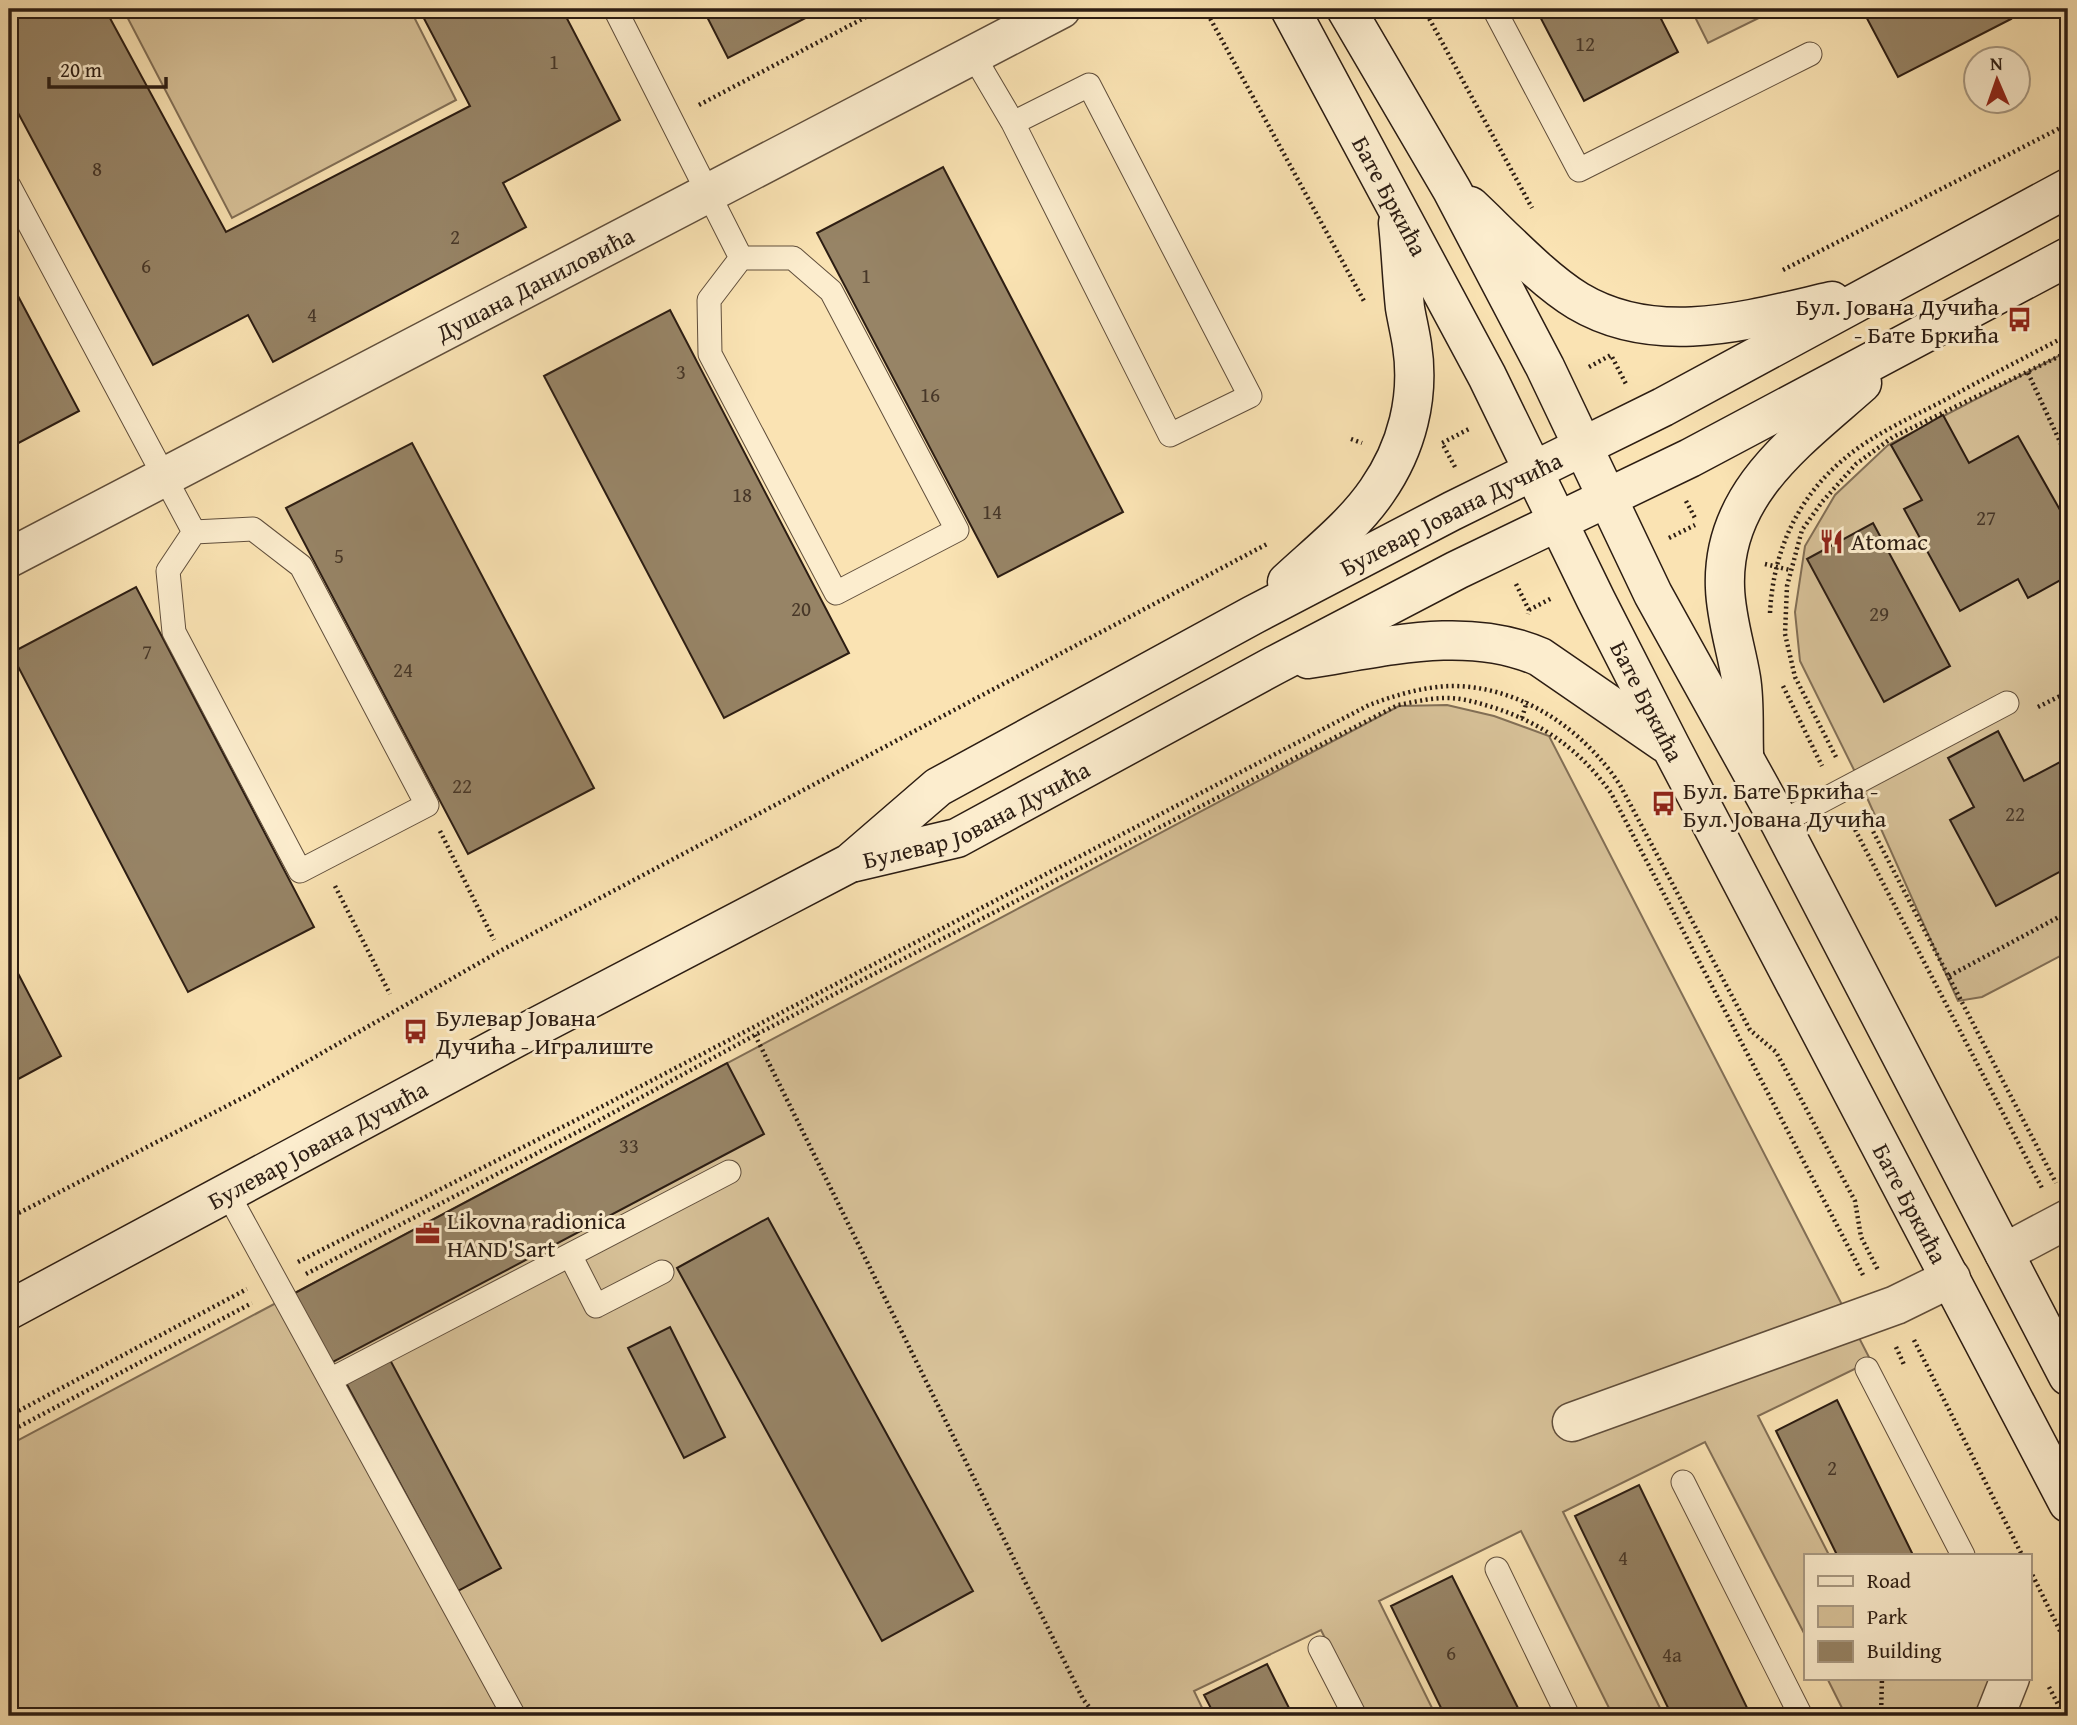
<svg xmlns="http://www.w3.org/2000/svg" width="2077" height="1725" font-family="'Gentium Book Plus',serif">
<rect width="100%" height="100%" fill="#fae3b3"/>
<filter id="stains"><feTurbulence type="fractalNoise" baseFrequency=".00286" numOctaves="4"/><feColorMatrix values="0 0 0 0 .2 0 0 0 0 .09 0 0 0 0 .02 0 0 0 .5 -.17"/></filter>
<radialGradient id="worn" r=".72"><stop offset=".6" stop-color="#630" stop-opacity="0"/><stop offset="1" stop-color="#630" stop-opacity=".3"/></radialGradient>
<path fill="#d7c198" stroke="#826f56" stroke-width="2" d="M123,9H410L456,100L232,218Z
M1691,9H1777L1708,43Z
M2068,351V952L1982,997L1958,1001L1860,782L1800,661L1795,612L1805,546L1835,495L1888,445Z
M1447,705L1494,716L1549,736L1871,1361L1758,1416L1829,1555H1806V1637L1705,1442L1563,1512L1664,1716H1613L1521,1531L1379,1601L1436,1716H1364L1321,1630L1194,1691L1206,1716H1148L1147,1714L1142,1716H9V1445L1399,706Z
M1827,1678H1992L1979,1716H1846Z"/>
<path fill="#978466" stroke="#2c1d13" stroke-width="2" d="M9,9H105L226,232L470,106L419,9H562L620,120L503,183L526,227L273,362L248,315L153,365L9,96Z
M703,9H823L728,58Z
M1536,9H1656L1678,52L1584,101Z
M1862,9H2005L2011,19L1898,77Z
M943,167L1123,512L998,577L817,233Z
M9,279L79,411L9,448Z
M670,310L849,653L724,718L544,376Z
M1943,415L1969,463L2018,436L2068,524V576L2028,598L2018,579L1960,611L1904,509L1922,500L1891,445Z
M412,443L594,788L468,854L286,508Z
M1873,523L1950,666L1884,702L1807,559Z
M136,587L314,927L188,992L11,653Z
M1998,731L2024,781L2064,760L2068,769V884L2061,871L1996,906L1950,820L1974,807L1948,758Z
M9,956L61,1056L9,1084Z
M727,1063L764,1134L331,1363L293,1294Z
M768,1218L973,1591L882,1641L677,1268Z
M670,1327L725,1437L684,1458L628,1348Z
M389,1358L501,1568L458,1591L345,1381Z
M1837,1400L1913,1555H1837L1776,1431Z
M1639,1485L1751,1716H1672L1575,1516Z
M1452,1576L1522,1716H1445L1391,1606Z
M1267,1664L1293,1716H1215L1204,1695Z"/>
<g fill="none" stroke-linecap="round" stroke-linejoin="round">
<defs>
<path id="lane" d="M615,9L741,258L709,300L710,354L836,593L957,530L831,291L793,258H741
M1494,9L1579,170L1810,54
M973,55L1013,123L1170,435L1250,396L1089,85L1013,123
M9,186L194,532L168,571L174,632L300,871L427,805L301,566L253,529L194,532
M1780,823L2007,703
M228,1194L514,1716
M570,1255L596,1306L662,1272
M1867,1369L1963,1555
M330,1380L729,1172
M1683,1482L1801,1716
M1497,1569L1568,1716
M1320,1648L1355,1716"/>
<g id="street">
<path id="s1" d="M9,558L1061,9"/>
<path d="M2004,1253L2068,1219"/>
<path d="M1572,1422L1896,1305L1951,1278"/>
<path d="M1995,1716L2010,1678"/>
</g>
<g id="secondary">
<path id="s2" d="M1290,9L1487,376L1596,600L1671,747L2068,1503"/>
<path d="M1346,9L1452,190L1545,367L1653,594L1780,823L2068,1376"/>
<path d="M1470,206C1501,235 1543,280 1578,301C1657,348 1749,320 1832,301"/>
<path d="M1287,582C1318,553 1353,526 1377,491C1407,448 1420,397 1412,345C1410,332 1407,320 1405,308C1402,280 1401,251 1398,223"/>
<path d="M1308,659C1385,647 1467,625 1540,657L1665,743"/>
<path d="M1744,753C1743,728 1745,702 1741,678C1736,648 1726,619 1725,588C1721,493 1798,440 1862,383"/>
<path id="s3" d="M855,862L957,838L1275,665L1457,570L1690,458L2068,257"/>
<path id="s4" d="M9,1310L536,1027L850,863L938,787L1253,615L1452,511L1663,407L2068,188"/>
</g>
</defs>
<use href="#lane" stroke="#604e3b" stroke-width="25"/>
<use href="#street" stroke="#604e3b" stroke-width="41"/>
<use href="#secondary" stroke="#2c1d13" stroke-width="41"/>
<path stroke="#2c1d13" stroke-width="4.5" stroke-dasharray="2 3.5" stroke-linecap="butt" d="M1205,9L1364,301
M1424,9L1532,208
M699,105L881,9
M1783,270L2068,124
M1589,367L1611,355L1626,384
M2028,373L2068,459
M1351,439L1362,443
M1455,467L1442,443L1469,429
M1686,501L1695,518
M1669,538L1695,525
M1765,564L1790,570
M1516,584L1529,610L1528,614
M1529,610L1552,598
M1770,613C1773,552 1797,498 1844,459C1872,435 1908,419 1941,402C1983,379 2026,357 2068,335
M1783,686L1822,766
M2038,707L2068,692
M1522,718L1527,701
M1836,757L1795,677L1785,634L1787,586L1802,530L1822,502L1856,464L1893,437L2068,352
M1863,812L2056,1183
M1850,820L2042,1188
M440,831L494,940
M335,886L390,994
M1949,976L2068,912
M755,1035L1083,1699L1096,1716
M9,1218L252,1093L500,951L1267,544
M298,1262L580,1118L1369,705C1396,695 1425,686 1454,686C1522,687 1584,730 1620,785L1750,1030L1776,1052L1855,1201L1861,1237L1878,1270
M306,1274L585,1128L755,1035L1398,705C1414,702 1430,698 1447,698C1463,698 1479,703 1495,708C1544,724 1581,751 1611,793L1863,1275
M1914,1340L2022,1555
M1896,1347L1905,1367
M9,1416L247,1289
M9,1432L252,1303
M2030,1570L2068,1647
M2049,1687L2064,1716
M1881,1716L1882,1678"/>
<use href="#lane" stroke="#fcedce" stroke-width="23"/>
<use href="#street" stroke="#fcedce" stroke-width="38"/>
<use href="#secondary" stroke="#fcedce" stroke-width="38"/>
</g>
<defs>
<symbol id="bus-bare" viewBox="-9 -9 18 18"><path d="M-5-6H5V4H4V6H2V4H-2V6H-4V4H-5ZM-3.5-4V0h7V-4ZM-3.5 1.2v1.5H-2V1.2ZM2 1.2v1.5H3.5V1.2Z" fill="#8f2418" stroke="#fcedce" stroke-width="2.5" paint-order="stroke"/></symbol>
<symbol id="restaurant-bare" viewBox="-9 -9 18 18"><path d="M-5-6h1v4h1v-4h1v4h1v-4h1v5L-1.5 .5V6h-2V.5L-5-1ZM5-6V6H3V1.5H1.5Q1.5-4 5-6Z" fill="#8f2418" stroke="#fcedce" stroke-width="2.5" paint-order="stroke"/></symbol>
<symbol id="office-bare" viewBox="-9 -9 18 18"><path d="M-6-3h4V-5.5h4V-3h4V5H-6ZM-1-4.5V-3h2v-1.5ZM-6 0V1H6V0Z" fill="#8f2418" stroke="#fcedce" stroke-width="2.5" paint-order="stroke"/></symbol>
</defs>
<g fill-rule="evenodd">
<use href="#bus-bare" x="2002" y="302" width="35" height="35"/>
<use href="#restaurant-bare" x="1814" y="524" width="35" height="35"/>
<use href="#bus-bare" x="1646" y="786" width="35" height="35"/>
<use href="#bus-bare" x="398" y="1014" width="35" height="35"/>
<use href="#office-bare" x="410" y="1216" width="35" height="35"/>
</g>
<g text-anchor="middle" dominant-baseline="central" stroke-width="6" stroke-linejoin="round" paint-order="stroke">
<g font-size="21" fill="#473728">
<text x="1585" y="43">12</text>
<text x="554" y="61">1</text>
<text x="97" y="168">8</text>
<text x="455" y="236">2</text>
<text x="146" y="265">6</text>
<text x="866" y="275">1</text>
<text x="312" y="314">4</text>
<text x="681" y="371">3</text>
<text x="930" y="394">16</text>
<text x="742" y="494">18</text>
<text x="992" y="511">14</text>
<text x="1986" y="517">27</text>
<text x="339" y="555">5</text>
<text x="801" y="608">20</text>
<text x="1879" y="613">29</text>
<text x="147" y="651">7</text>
<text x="403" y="669">24</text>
<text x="462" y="785">22</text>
<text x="2015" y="813">22</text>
<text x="629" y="1145">33</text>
<text x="1832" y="1467">2</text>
<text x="1623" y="1557">4</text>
<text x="1451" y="1652">6</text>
<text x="1672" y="1654">4a</text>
</g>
<g font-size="24" fill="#2c1d13" stroke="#fcedce">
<text stroke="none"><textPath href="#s2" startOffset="212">Бате Бркића</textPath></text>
<text stroke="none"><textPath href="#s1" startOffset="593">Душана Даниловића</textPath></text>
<text stroke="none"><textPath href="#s4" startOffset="1650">Булевар Јована Дучића</textPath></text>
<text stroke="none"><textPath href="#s2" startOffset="779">Бате Бркића</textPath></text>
<text stroke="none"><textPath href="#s3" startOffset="131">Булевар Јована Дучића</textPath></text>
<text stroke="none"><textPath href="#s4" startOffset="350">Булевар Јована Дучића</textPath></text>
<text stroke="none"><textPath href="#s2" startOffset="1346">Бате Бркића</textPath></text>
</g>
<g font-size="24" fill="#2c1d13" stroke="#fcedce" text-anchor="start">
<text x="1999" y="306" text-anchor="end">Бул. Јована Дучића<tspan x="1999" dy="28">- Бате Бркића</tspan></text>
<text x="1851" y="541">Atomac</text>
<text x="1683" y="790">Бул. Бате Бркића -<tspan x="1683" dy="28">Бул. Јована Дучића</tspan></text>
<text x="436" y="1017">Булевар Јована<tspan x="436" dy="28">Дучића - Игралиште</tspan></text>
<text x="447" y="1220">Likovna radionica<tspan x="447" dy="28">HAND'Sart</tspan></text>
</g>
</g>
<rect width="2077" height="1725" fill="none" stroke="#fae3b3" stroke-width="35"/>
<rect x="10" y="10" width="2056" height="1704" fill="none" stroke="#2c1d13" stroke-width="3.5"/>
<rect x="18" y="18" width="2042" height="1690" fill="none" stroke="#2c1d13" stroke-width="2"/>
<rect x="1804" y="1554" width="228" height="126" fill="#fcedce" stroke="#a99a83" stroke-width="2"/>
<rect x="1818" y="1576" width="35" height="10" fill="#fcedce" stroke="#a99a83" stroke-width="2"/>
<text x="1867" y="1588" font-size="21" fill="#2c1d13">Road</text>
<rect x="1818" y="1606" width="35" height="21" fill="#d7c198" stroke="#a99a83" stroke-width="2"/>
<text x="1867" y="1624" font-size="21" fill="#2c1d13">Park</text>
<rect x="1818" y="1641" width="35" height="21" fill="#978466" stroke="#a99a83" stroke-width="2"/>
<text x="1867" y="1658" font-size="21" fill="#2c1d13">Building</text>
<g transform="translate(1997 80) rotate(358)"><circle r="33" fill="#fcedce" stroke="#a99a83" stroke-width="2"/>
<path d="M0-5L12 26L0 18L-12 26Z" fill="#8f2418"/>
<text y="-10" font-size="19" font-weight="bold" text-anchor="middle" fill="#2c1d13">N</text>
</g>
<path d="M49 77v10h117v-10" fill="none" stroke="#2c1d13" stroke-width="3.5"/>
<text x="60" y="77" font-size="21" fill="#2c1d13" stroke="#fcedce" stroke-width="5" paint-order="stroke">20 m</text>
<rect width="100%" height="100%" filter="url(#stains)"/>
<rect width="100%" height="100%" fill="url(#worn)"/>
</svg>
